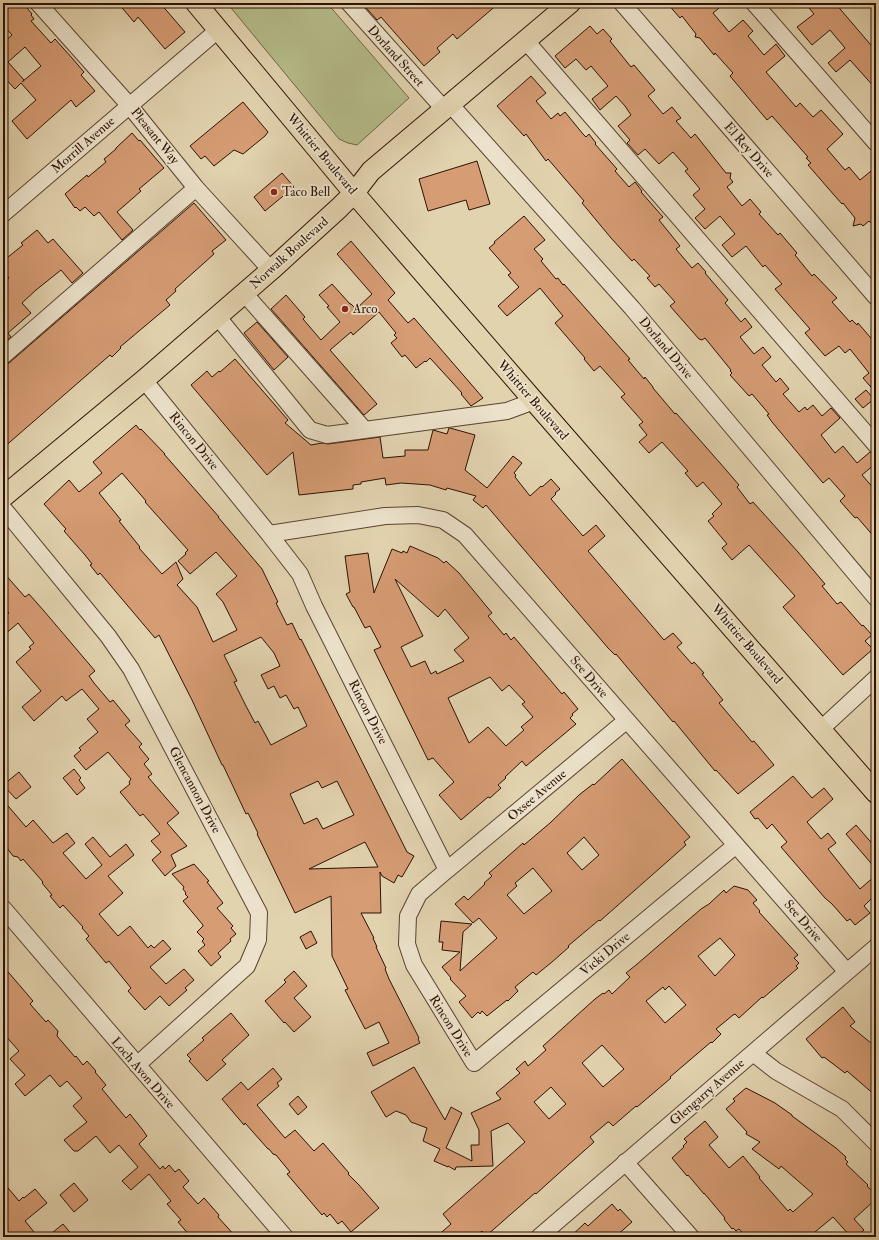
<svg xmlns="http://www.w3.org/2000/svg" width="879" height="1240" font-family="'IM FELL Double Pica',serif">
<rect width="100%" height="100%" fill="#e2d3af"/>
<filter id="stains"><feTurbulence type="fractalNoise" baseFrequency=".005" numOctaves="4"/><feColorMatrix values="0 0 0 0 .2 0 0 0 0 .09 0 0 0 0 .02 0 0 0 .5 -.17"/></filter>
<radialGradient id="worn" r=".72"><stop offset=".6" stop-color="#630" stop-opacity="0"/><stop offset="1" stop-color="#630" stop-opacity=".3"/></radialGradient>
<path fill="#b5bc8a" stroke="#716647" d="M227,3H327L409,98L357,145L348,143L339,139Z"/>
<path fill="#d69c74" stroke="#2d1104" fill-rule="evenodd" d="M3,3H23L32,14L31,15L34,19L31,21L51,43L55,39L72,58L84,72L81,75L95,91L76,107L71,100L27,139L12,121L36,100L21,83L15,89L3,76V43L12,35L3,25ZM25,47L41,66L22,82L24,80L8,62Z
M118,3H160L185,32L165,49L138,17L134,22Z
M362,3H459L462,6L465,3H499L457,39L453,34L437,48L440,52L424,66L381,17L377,20Z
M667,3H725L713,13L729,32L743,20L753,31L748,36L764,55L776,44L785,56L766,72L796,107L800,103L813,117L821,110L843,134L827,149L845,170L849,167L860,180L876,167V228L869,221L863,226L861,224L853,226L855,218L843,203L842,204L834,195L808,165L811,163L806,158L808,157L772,116L767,120L730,76L733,73L715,53L714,55L700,38L695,37L696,34L682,16L680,18Z
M805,3H835L876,51V89L850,60L836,72L828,63L845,48L830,30L812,45L797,27L814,14Z
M590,26L597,34L603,29L612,39L610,41L631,67L634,65L655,90L648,96L663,114L672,107L681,118L676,121L691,138L695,134L726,173H731L730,178L733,182L727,187L742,206L750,199L761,212L759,214L778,235L780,233L797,253L795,255L812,276L814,274L837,298L832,302L850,322L852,320L857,325L858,323L876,344V393L863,378L869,373L850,349L845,353L839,346L825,356L805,333L810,329L775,289L782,284L765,265L763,267L746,246L732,257L722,245L735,234L720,216L705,229L695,218L705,209L693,195L700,189L685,171L688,169L673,152L659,164L645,149L638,155L627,143L630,140L618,126L631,115L625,106L616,96L600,110L592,99L608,86L591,66L586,70L576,59L565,68L555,56Z
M531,76L546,93L536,101L551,119L558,113L560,116L565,112L583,134L586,137L589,134L596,143L595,144L617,169L615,171L629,187L635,182L642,191L641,192L663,217L659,220L680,246L676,249L692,268L698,263L706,272L705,273L728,300L725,303L741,322L745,318L752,327L740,337L754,354L763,347L771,357L762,365L776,382L780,378L789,389L783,394L799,412L805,407L807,410L813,405L822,416L831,408L840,418L821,435L835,453L843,446L857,463L870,452L876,454V463L862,475L876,491V539L857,517L855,518L840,501L845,496L829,478L823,483L772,422L767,415L769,414L752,394L749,396L730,375L732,373L730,371L731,370L705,338L702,340L699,339L670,306L675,302L659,284L655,287L647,278L650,276L634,259L632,261L611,238L582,203L584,201L548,159L546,161L526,134L524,136L497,106Z
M243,102L268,132L265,136L243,154L234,150L214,166L205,156L201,159L190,146Z
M132,133L139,141L140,140L164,168L139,189L141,191L117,212L133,230L122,240L99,212L94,216L85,207L80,211L76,207L75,208L65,194L87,175L88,177L106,162L104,159L116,149V148Z
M477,161L490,204L469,210L466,200L428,211L419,179Z
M282,173L294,187L265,211L254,197Z
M194,203L226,240L212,251L214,254L175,289L176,291L166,300L170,305L120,347L121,348L112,357L110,355L3,448V365L9,363Z
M524,216L545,240L534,249L543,259L541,261L556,279L558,278L563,285L564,284L630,359L628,360L644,379L645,377L653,387V388L675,414L676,413L720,463L739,485L737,487L750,504L753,502L798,552L825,584L822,586L837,604L841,602L862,626L863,625L872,635L865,641L873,649L843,675L783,607L795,596L749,545L732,560L722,548L727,544L708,521L714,516L712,514L722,504L703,482L697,487L685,473L688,471L662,442L649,453L639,442L647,435L639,425L643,422L621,397L625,394L600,366L594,371L584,359L585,358L555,323L563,316L540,288L507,316L498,306L519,287L508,275L511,273L489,248L495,243L494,242Z
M37,230L48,243L53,239L83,273L72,283L61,270L36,290L22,303L31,313L8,333L11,337L3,343V283L9,278L3,271V261L23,245L21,243Z
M351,241L395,293L388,300L408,323L414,318L483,398L471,406L461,394L462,393L430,358L426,362L425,361L416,368L405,355L402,357L391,343L397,338L394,335L396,333L379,312L353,335L351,332L330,350L377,404L364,415L271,309L286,295L305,317L303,319L321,340L340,322L327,307L329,306L319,295L332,284L350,304H351L356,309L372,294L337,254Z
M257,322L288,357L274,370L244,333Z
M235,359L288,420L285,423L311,445L322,443L328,444L380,437L383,458L405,456V450H428L433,430L447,434L449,428H450L475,435L465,470L487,488L513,456L522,463L514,473L516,475L515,477L530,496L541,486L542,487L551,479L560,489L555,493L556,494L551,499L583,536L596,525L605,536L588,551L664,640L673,633L682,643L677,647L692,664L694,662L704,673L702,674L723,700L719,703L752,742L754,741L774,765L738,794L716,770L715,771L674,721L673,722L616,654L615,655L608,648L486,505L483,508L473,500L476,496L447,488L446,490L430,485L401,483L386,485L385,478L361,482V484L353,485V489L299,495L293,452L267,475L191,385L207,371L212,377L219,371L220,372Z
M866,390L874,399L863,408L855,399Z
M136,425L140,430L141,429L165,454H164L219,517H218L262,569L278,602L276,603L287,625L292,623L300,640L301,639L407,852L414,856L402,877L398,875L394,883L382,876L380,872L381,913H361L374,938H373L377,947H376L386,968L385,969L389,979L419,1038L418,1039L420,1043L373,1066L367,1053L389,1043L379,1022L365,1029L345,990L348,989L332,956L331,896L295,913L257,834L258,833L248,813L246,814L223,765H222L192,700L159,635L155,638L100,573L98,575L90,565L92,564L85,555L64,531L66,529L44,504L69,480L79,492L102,473L93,462ZM122,473L146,501L145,502L188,550L185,553L186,554L178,561L190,574L216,552L237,576L216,594L223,602L237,630L213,642L197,607L177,585L183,579L176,562L162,574L139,548L140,547L119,521L121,520L99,493ZM261,637L274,653L280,666L261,675L268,689L274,686L280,698L286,695L294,709L298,707L307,726L271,745L258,721L255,723L246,706L234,682L237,681L224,655ZM318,781L322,788L337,781L354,815L323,829L317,818L304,824L290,794ZM365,842L378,867L309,869Z
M410,546L438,558L444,563L446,561L459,573L492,613L488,616L504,635L506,633L511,640L514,637L562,694L564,692L578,709L572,714L573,715L570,718L576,724L526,766L522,761L505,777L506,778L498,785L501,788L490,798L488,797L461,820L439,795L454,782L433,758L428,760L374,650L381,647L370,626L365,628L354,607H353L346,594L350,592L345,556L368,553L374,593L392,549L402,553L403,551L407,553ZM395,579L438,617L445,609L469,638L454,650L464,661L437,674L436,671L431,674L425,661L411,667L401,647L423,636ZM490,677L502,691L509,685L525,702L522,704L533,717L521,727L524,730L506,746L488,727L469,743L448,698Z
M3,572L25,597L29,594L44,611L95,671L89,676L94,683L110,702L113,700L130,721L125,725L142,744L139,747L149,759L144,764L152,774L148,777L179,813L167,823L187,846L171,855L176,866L165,876L152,860L161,852L151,841L160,834L143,814L140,816L120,792L130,784L129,782L131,779L108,752L86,770L74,756L81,750L79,748L98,732L87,719L99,709L82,689L66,701L62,696L34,721L22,707L41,691L16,662L31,649L29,647L34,643L18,623L3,636V617L9,613L3,606Z
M622,759L690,837L684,842L686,845L600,921L599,920L568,946L569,947L552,962L536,975L533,972L515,987L518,991L508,1001L507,1000L487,1016L482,1011L480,1014L478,1012L472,1018L459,1002L466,996L450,979L451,978L442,967L460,952L442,950L443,942H439L441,921L472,924L463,932L460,971L497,938L479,918L473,923L455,904L464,896L468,900L485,884L484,883L492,876L489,873L523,843L524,845L550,823L579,795L593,784L594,785ZM584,837L599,855L582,870L567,853ZM533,868L552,891L524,914L507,895L517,886L515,883Z
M74,769L81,778L79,780L85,788L77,795L63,778Z
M19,772L31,787L16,799L3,785Z
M793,776L812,798L824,788L833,799L807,822L821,839L828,833L836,843L828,849L860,889L876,875V894L864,906L870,913L855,925L850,919L847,921L832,904L825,898L781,847L787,842L772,824L767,829L758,818L755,819L750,812Z
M3,800L26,827L33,820L53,843L67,833L75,843L63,853L86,879L102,865L85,844L93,837L110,857L126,844L134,855L108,876L123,893L99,914L118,936L130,926L148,948L151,945L154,948L163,940L171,949L150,967L166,984L184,969L194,980L185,988L187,990L169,1006L160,996L145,1010L128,991L131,988L109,961L106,963L86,939L89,936L82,928L83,927L63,905L60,908L50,896L52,895L42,883L43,882L23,859L21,861L18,857L13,856L7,848L4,846L8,843L3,837Z
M856,825L876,848V869L846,834Z
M194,864L209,881L207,882L223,903L217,908L233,926L231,928L236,934L230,939L231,941L218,953L221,957L211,966L198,951L205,945L202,941L204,939L197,932L203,926V925L183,901L188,897L185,894L186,893L183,889L184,887L172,874Z
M734,886L748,890L757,900L753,903L760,911L759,912L798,955L794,958L799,963L796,966L798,968L763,998L762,997L739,1018L735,1014L733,1015L716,1029L721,1034L712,1043L711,1042L670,1077L671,1078L637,1107L636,1106L613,1126L609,1122H608L590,1137L594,1142L548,1183L536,1194L535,1193L486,1236L482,1231L475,1237H436L451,1224L443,1214L525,1142L508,1123L491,1131L493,1166L456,1167L455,1170L448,1166V1167L434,1161L440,1149L423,1141L427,1128L411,1122L406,1115L396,1111L386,1117L371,1092L414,1067L445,1120L451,1107L462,1113L446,1148L472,1161L471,1145H479V1130L471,1113L501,1099L496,1093L520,1073L516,1069L525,1061L528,1066L546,1050L543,1046L595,999L603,993L604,994L609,990L612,994L630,977L626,973L636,965L701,909L709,904L724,890L726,893ZM720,938L735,955L715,976L698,956ZM669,986L686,1005L665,1023L646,1001L663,987L665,990ZM602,1045L624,1069L603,1087L582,1063ZM551,1087L566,1104L549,1119L534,1102Z
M311,931L317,943L306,949L300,937Z
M3,966L33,1001L30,1004L46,1022L48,1020L58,1031L57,1036L75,1057L76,1056L83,1065L87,1061L96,1071L95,1072L106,1085L102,1089L126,1118L130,1114L142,1129L147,1136L139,1144L160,1169L163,1166L165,1169L169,1165L175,1172L179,1169L189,1181L183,1187L198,1204L204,1198L219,1215L218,1217L236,1237H191L178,1222L181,1220L167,1204L171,1201L149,1174L131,1190L122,1181L138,1167L119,1145L110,1153L96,1136L78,1151H74L64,1140L87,1122L73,1106L82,1098L67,1081L60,1087L50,1075L25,1096L15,1084L25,1075L10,1059L19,1051L3,1033Z
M294,971L307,986L294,998L311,1017L294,1032L285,1022L284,1023L265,1001L282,986L286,982L284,980Z
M843,1007L855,1022L850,1026L876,1047V1096L847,1071L845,1073L824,1057L822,1058L806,1039Z
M231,1013L249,1035L222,1060L226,1064L207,1081L189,1061L191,1059L187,1055L204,1040L202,1038Z
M273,1068L282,1079L277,1083L279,1086L257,1105L285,1138L295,1130L314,1151L323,1143L349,1173L348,1174L359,1185L379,1208L351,1232L342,1221L338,1224L330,1214L327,1217L324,1213L322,1215L287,1174L290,1172L276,1155L273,1154L269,1149H268L245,1123L244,1125L222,1099L241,1082L248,1090Z
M746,1088L775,1103L792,1115V1116L836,1148L846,1157L845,1159L848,1162L846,1164L868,1185L867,1186L876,1195V1199L854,1219L864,1230L856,1237H851L833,1217L809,1237H746L739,1229L736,1231L733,1228L732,1229L724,1219L725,1218L704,1193V1194L688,1175L687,1176L672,1158L684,1147L683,1146L687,1142L684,1139L705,1121L718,1137L709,1145L729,1168L743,1156L760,1177L759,1178L788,1211L790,1209L793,1212L813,1194L781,1166L779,1169L752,1149L760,1142L746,1134L747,1132L726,1109L735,1101L733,1099Z
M298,1096L307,1107L298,1115L289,1104Z
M3,1182L19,1201L23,1197L24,1198L35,1189L47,1203L25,1221L34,1232L28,1237H10L3,1228Z
M74,1183L88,1200L74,1212L60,1195Z
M612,1204L618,1211L620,1209L632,1222L615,1237H570L585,1223L588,1226Z
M63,1224L74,1237H47Z"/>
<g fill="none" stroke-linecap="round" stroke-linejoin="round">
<defs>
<path id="minor" d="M38,3L129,105L196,188L271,270
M349,3L444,109
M622,3L876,297
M754,3L876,143
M526,41L876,445
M450,104L632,308L876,598
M3,214L218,30
M244,293L364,429
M217,316L310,430L327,435L507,411L534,401
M3,356L196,188
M144,380L269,534L300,574L314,606L447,870L419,894L408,916L407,944L414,965L474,1063L736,845
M3,508L108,636L131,669L259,913L258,940L247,966L137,1065
M269,534L385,516L418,515L443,520L465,535L847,972
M821,729L876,678
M447,870L627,720
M3,908L285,1237
M753,1053L776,1071L842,1109L876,1143
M625,1162L691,1237
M539,1237L876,947"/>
<path id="major" d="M196,3L354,193L534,401L876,793
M3,497L144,380L271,270L339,208L354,193L371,171L570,3"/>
</defs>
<use href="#minor" stroke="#5a422f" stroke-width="18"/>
<use href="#major" stroke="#2d1104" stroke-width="22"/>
<use href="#minor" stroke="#ece2cb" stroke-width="16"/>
<use href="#major" stroke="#e2d3af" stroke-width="20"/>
</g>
<g fill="#8f2418" stroke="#ece2cb" stroke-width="1.5">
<circle cx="274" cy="192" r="4"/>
<circle cx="345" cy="309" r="4"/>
</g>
<g text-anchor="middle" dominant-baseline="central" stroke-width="3.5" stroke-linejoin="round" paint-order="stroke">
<g font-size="13" fill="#2d1104" stroke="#ece2cb">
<text transform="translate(396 56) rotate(48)">Dorland Street</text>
<text transform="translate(155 136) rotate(51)">Pleasant Way</text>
<text transform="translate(83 145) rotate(-41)">Morrill Avenue</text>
<text transform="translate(749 150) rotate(49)">El Rey Drive</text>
<text transform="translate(322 154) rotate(50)">Whittier Boulevard</text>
<text transform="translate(289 253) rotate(-42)">Norwalk Boulevard</text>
<text transform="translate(666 348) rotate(50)">Dorland Drive</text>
<text transform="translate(533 400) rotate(49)">Whittier Boulevard</text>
<text transform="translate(194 441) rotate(51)">Rincon Drive</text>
<text transform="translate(747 644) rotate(49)">Whittier Boulevard</text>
<text transform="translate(589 677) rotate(49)">See Drive</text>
<text transform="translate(368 712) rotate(63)">Rincon Drive</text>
<text transform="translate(195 790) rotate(62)">Glencannon Drive</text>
<text transform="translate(537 795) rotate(-40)">Oxsee Avenue</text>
<text transform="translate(803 921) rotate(49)">See Drive</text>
<text transform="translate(605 954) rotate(-40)">Vicki Drive</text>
<text transform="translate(451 1026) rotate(58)">Rincon Drive</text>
<text transform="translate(143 1073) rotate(49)">Loch Avon Drive</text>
<text transform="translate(707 1092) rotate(-41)">Glengarry Avenue</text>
</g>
<g font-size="13" fill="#2d1104" stroke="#ece2cb" text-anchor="start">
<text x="282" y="192">Taco Bell</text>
<text x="353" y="309">Arco</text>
</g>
</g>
<rect width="879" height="1240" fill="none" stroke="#e2d3af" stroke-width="16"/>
<rect x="4" y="4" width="871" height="1232" fill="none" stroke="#2d1104" stroke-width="2"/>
<rect x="8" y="8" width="863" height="1224" fill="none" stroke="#2d1104"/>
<rect width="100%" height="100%" filter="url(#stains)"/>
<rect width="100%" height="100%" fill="url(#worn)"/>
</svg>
